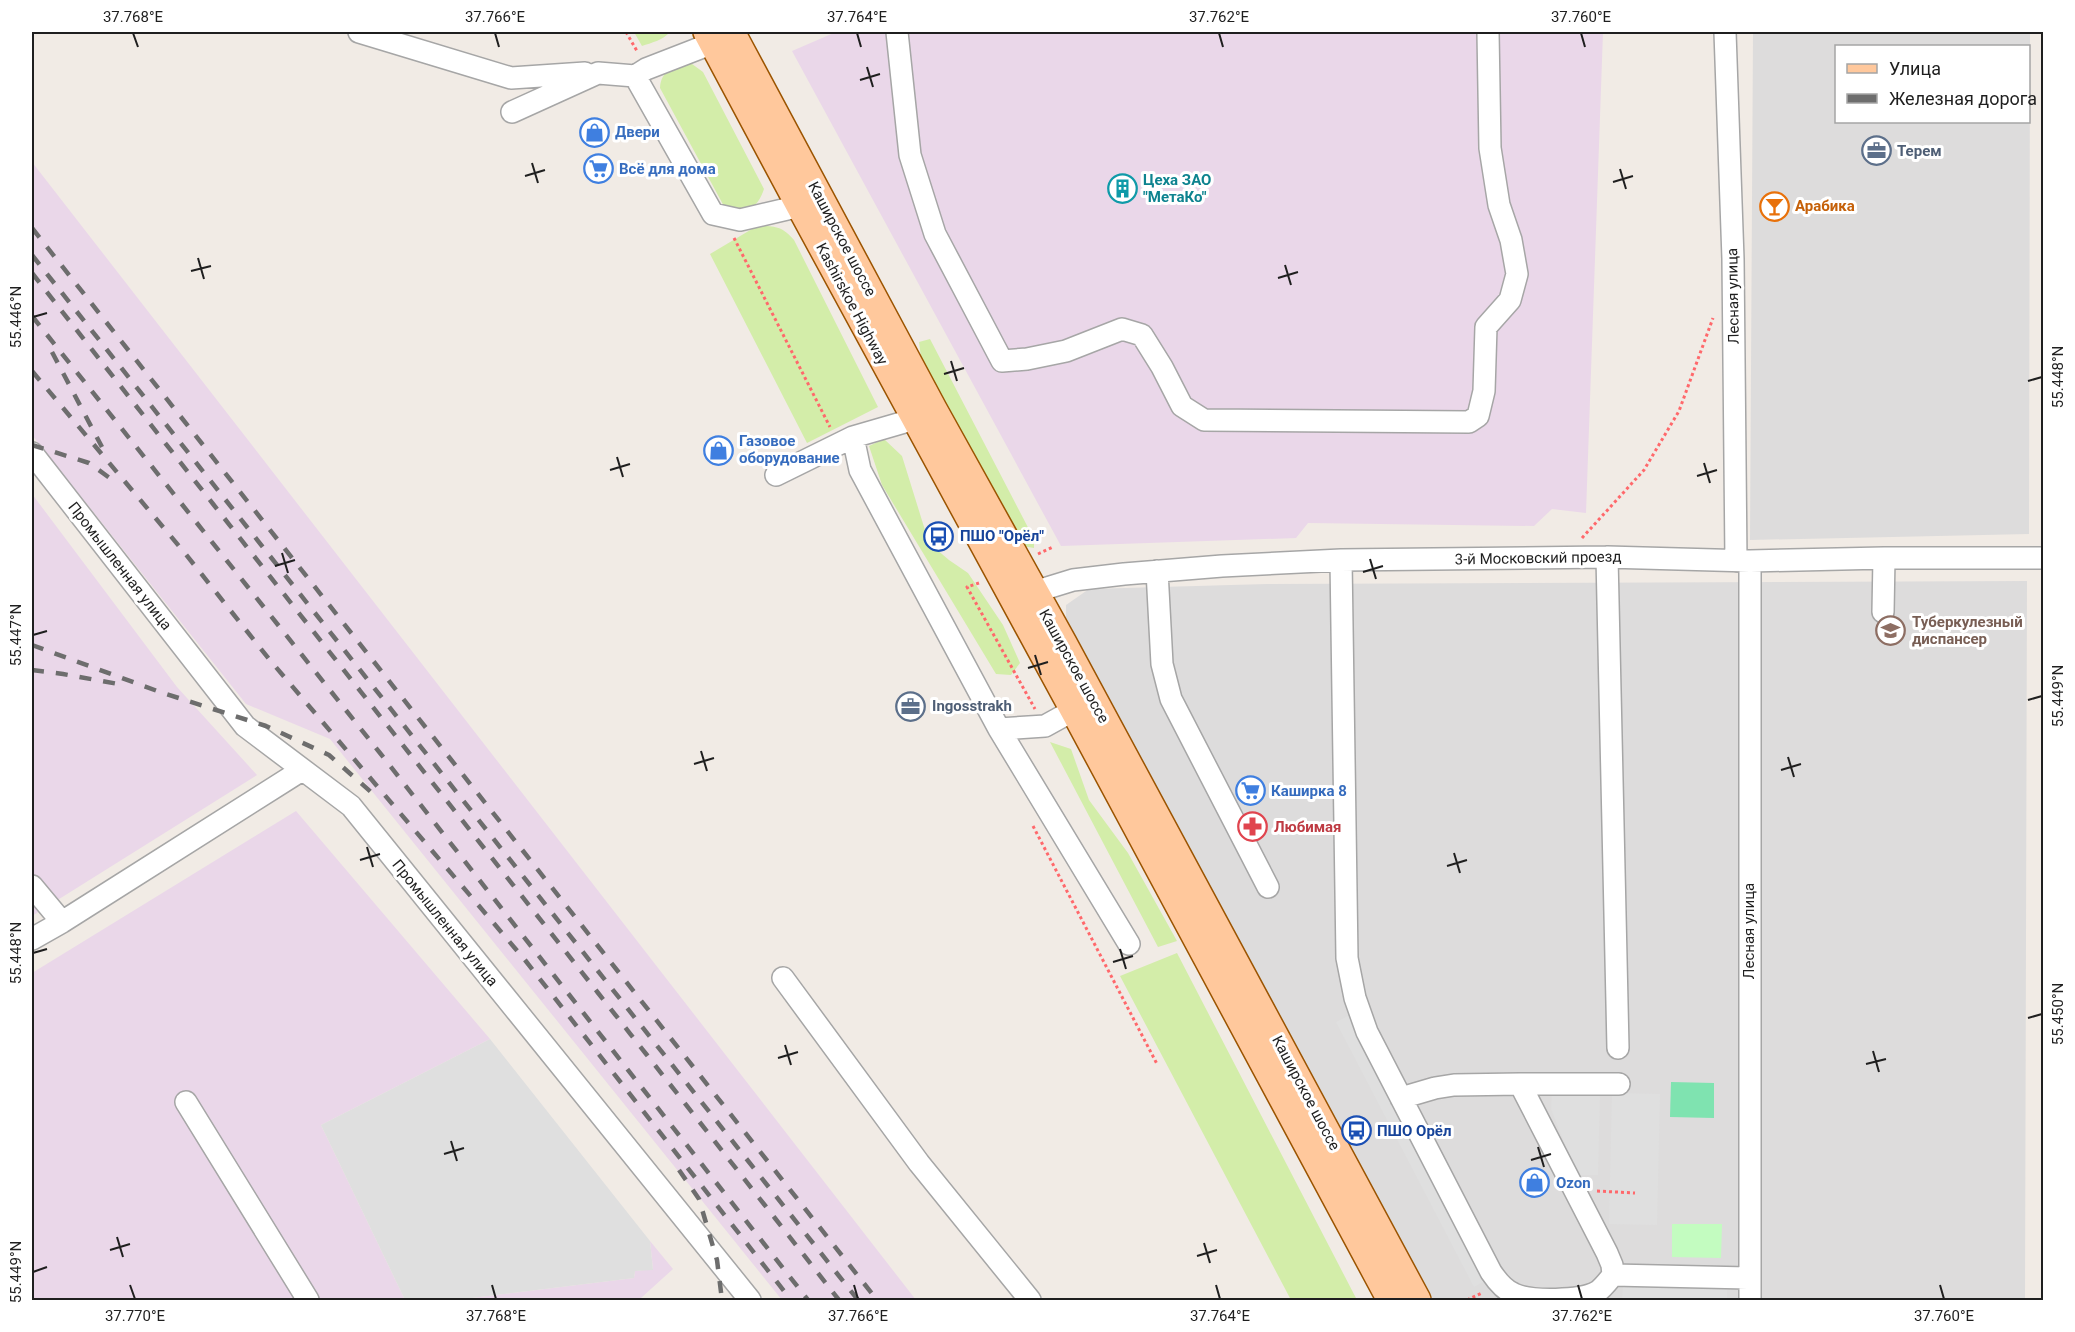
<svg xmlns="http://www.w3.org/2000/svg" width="2075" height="1332" font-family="Roboto,sans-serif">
<rect width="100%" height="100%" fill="#f1ebe5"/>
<path fill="#dddcdc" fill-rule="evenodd" d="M1753,32H2030L2029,534L1750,540ZM1836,46H2028V122H1836Z
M2027,581L2025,1300H1428L1066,621V605L1089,589L1267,584Z"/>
<path fill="#ead7e9" d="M836,32H1603L1586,513L1552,509L1534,526L1308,523L1296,538L1061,546L792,51Z
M32,162L916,1300H782L330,739L246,704L32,435Z
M32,494L177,687L257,775L32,916Z
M296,811L490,1039L321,1125L405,1300H32V973Z
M650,1241L673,1269L641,1298V1300H456L634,1278L635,1271L653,1269Z"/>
<path fill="#d3eda9" d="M634,32H670C663,40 651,43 642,46Z
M688,61L703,72L764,189C756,212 747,210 726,210L660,88C661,70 674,67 688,61Z
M757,226C775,226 782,226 794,240L878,407L807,443L710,254Z
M930,339L1034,539V548L1022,546L1001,515L921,357L919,342Z
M884,439L902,456L929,543L949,560L968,573L1003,625L1020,663L1011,675L996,674L882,485L869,446Z
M1050,742L1071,749L1089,800L1128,853L1177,941L1158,947Z
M1177,953L1357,1300H1291L1120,976Z"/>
<path fill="#c3fcc0" d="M1672,1224H1722L1721,1258L1672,1257Z"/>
<path fill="#7fe3b0" d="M1671,1082L1714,1083V1118L1670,1117Z"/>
<path fill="#dfdfdf" d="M1348,1016L1486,1280L1474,1287L1336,1022Z
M490,1039L650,1241L653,1270L635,1271L634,1278L456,1300H405L321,1125Z
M1552,1092L1600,1093L1598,1175H1577L1551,1109Z
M1612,1093L1660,1094L1657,1225L1609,1224Z
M1623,1286L1727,1288V1300H1622Z"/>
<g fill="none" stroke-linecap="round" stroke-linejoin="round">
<defs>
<path id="minor" d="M359,32L511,78L585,73
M897,32L910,155L935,234L1002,361L1027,359L1066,351L1122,329L1142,335L1162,367L1182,406L1204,420L1469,422L1478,416L1484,391L1486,327L1510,300L1517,274L1511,240L1499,205L1490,148L1488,32
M1725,32L1733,259L1736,561
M635,76L646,69L713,43
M512,112L598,73L635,76L713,214L740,220L800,206
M853,437L860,470L999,729L1129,944
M32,453L245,726L351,806L750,1300
M776,475L853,437L915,419
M1607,557L1618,1048
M1341,560L1347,958L1355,998L1367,1032L1491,1272C1497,1281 1504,1290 1514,1294C1531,1302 1581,1301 1597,1292C1603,1288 1608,1281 1613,1275L1748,1278
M1157,571L1162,664L1171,699L1268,887
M1034,592L1073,580L1124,574L1222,566L1341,560L1607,557L1750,561L1884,558H2044
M1883,612L1884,558
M999,729L1045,726L1074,710
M32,886L62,922L302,770
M32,939L62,922
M783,978L919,1163L1030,1300
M1520,1084H1619
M1401,1098L1435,1088L1454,1085L1520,1084L1607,1253L1612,1265L1613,1275
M186,1102L308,1300
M1750,1300V561"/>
<path id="major" d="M707,32L800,206L1074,710L1391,1300
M731,32L933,409L1063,643L1417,1300"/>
</defs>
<use href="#minor" stroke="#a6a6a6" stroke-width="24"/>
<use href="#major" stroke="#9b5400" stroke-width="30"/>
<path stroke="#ff686b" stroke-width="3" stroke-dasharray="3 3" stroke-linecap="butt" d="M626,32L637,51
M734,238L830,427
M1582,538L1644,470L1679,411L1713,318
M1038,554L1053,547
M979,583L967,587L1035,709
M1033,826L1157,1064
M1597,1191L1635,1193
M1467,1300L1482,1293"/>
<use href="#minor" stroke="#fff" stroke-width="21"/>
<use href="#major" stroke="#ffc89c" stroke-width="27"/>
<path stroke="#6d6d6d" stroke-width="4.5" stroke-dasharray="12 12" stroke-linecap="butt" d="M32,228L877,1300
M32,255L858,1300
M32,273C300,616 571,957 839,1300
M32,316L380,753L808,1300
M52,352L102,447
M32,371L184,552L269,659L525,960L791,1300
M32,445L89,463L118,484
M32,645L160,692L266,726L329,755L379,799
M32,670L63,674L124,685
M679,1170L699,1199L717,1260L722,1300"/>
</g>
<path fill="none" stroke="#1f1f1f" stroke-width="2" d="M133,33L138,47M495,33L499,47M857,33L861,47M1219,33L1223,47M1581,33L1585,47M867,67L873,87M860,80L880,74M532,163L538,183M1620,169L1626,189M525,176L545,170M1613,182L1633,176M198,258L204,279M1285,265L1291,285M191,271L211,266M1278,278L1298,272M33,317L47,313M951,361L957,381M944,374L964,368M2028,381L2042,377M617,457L623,477M1704,463L1710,483M610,470L630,464M1697,476L1717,470M282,553L288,573M1370,559L1376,579M275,566L295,560M1363,572L1383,566M33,635L47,631M1035,655L1041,675M1028,668L1048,662M2028,700L2042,696M701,751L707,771M1788,757L1794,777M694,764L714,758M1781,770L1801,764M367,847L373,867M1454,853L1460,873M360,860L380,854M1447,866L1467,860M1120,949L1126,969M33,953L47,949M1113,962L1133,956M2028,1018L2042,1014M785,1045L791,1065M1873,1051L1879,1072M778,1058L798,1052M1866,1064L1886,1059M451,1141L457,1161M1538,1147L1544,1167M444,1154L464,1148M1531,1160L1551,1154M117,1237L123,1257M1204,1243L1210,1263M110,1250L130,1244M1197,1256L1217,1250M33,1272L47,1267M130,1285L135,1299M492,1285L496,1299M854,1285L858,1299M1216,1285L1220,1299M1578,1285L1582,1299M1940,1285L1944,1299"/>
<defs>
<symbol id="shop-ring" viewBox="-11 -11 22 22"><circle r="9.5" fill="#fff" stroke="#3f7fe0" stroke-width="1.5"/><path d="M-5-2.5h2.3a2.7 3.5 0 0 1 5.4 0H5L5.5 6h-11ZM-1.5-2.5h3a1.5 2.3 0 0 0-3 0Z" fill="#3f7fe0"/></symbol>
<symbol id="office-ring" viewBox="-11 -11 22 22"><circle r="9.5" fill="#fff" stroke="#5c6f8a" stroke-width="1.5"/><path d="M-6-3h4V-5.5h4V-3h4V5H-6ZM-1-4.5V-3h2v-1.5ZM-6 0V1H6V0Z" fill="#5c6f8a"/></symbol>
<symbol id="supermarket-ring" viewBox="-11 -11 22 22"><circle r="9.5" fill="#fff" stroke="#3f7fe0" stroke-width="1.5"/><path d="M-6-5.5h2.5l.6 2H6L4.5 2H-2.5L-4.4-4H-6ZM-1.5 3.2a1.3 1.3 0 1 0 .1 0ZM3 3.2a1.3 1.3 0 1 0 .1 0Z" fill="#3f7fe0"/></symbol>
<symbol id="building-ring" viewBox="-11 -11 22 22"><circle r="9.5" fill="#fff" stroke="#0f9aa8" stroke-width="1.5"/><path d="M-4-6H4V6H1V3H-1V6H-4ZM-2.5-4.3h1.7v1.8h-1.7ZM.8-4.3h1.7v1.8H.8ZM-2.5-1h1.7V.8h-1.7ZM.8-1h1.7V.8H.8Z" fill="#0f9aa8"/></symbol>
<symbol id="bar-ring" viewBox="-11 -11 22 22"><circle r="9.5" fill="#fff" stroke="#e8710a" stroke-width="1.5"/><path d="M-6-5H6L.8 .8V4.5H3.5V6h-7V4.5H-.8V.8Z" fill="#e8710a"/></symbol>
<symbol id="bus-ring" viewBox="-11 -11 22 22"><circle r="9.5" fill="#fff" stroke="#1a4fb4" stroke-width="1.5"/><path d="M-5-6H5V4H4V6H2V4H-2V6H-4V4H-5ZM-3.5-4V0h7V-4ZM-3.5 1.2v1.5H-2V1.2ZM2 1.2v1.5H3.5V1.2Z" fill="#1a4fb4"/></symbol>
<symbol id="school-ring" viewBox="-11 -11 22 22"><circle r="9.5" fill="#fff" stroke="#8d6e63" stroke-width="1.5"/><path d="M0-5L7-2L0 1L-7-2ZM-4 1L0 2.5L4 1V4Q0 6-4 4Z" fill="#8d6e63"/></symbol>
<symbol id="pharmacy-ring" viewBox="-11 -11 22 22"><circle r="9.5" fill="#fff" stroke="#e0444e" stroke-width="1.5"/><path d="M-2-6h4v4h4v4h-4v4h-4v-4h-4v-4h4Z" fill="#e0444e"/></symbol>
</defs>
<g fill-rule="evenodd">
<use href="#shop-ring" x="578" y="116" width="33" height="33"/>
<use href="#office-ring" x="1860" y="134" width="33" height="33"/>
<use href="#supermarket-ring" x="582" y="152" width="33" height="33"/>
<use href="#building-ring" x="1106" y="172" width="33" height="33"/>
<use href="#bar-ring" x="1758" y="190" width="33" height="33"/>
<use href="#shop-ring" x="702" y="434" width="33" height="33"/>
<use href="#bus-ring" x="922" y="520" width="33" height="33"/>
<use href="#school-ring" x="1874" y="614" width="33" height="33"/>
<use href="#office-ring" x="894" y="690" width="33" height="33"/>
<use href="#supermarket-ring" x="1234" y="774" width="33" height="33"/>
<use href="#pharmacy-ring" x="1236" y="810" width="33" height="33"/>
<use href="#bus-ring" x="1340" y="1114" width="33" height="33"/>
<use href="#shop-ring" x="1518" y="1166" width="33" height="33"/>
</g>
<g text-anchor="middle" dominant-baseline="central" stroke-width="6" stroke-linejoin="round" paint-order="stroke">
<g font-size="15" font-weight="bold" fill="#366cbe" stroke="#fff" text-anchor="start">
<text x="615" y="132">Двери</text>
<text x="619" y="169">Всё для дома</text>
<text x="739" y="441">Газовое<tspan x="739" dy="17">оборудование</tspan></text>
<text x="1271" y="791">Каширка 8</text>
<text x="1556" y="1183">Ozon</text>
</g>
<g font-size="15" font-weight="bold" fill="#4e5e75" stroke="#fff" text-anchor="start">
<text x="1897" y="151">Терем</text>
<text x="932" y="706">Ingosstrakh</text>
</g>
<g font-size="15" font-weight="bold" fill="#0d838f" stroke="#fff" text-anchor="start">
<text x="1143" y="180">Цеха ЗАО<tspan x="1143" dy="17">"МетаКо"</tspan></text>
</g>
<g font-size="15" font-weight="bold" fill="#c56008" stroke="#fff" text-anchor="start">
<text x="1795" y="206">Арабика</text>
</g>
<g font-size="15" fill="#1f1f1f" stroke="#fff">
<text transform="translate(842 239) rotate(62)">Каширское шоссе</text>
<text transform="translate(1733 296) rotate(-91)">Лесная улица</text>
<text transform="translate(852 304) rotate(62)">Kashirskoe Highway</text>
<text transform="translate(1538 558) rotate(-1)">3-й Московский проезд</text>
<text transform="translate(120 566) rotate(52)">Промышленная улица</text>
<text transform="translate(1074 666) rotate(61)">Каширское шоссе</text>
<text transform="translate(445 923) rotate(51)">Промышленная улица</text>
<text transform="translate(1749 931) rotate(-90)">Лесная улица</text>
<text transform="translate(1306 1093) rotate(62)">Каширское шоссе</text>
</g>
<g font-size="15" font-weight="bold" fill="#164399" stroke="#fff" text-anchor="start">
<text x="960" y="536">ПШО "Орёл"</text>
<text x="1377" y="1131">ПШО Орёл</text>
</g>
<g font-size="15" font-weight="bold" fill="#785e54" stroke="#fff" text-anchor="start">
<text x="1912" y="622">Туберкулезный<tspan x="1912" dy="17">диспансер</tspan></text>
</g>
<g font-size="15" font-weight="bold" fill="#be3a42" stroke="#fff" text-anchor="start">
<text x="1274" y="827">Любимая</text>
</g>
</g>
<rect width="2075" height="1332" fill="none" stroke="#ffffff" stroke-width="66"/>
<rect x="1835" y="45" width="195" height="78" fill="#ffffff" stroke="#a5a5a5" stroke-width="1.5"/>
<rect x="1847" y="64" width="30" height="9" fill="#ffc89c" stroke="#a5a5a5" stroke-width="1.5"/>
<text x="1889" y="75" font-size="18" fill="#1f1f1f">Улица</text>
<rect x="1847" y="94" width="30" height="9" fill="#6d6d6d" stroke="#a5a5a5" stroke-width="1.5"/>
<text x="1889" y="105" font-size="18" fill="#1f1f1f">Железная дорога</text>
<rect x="33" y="33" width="2009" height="1266" fill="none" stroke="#1f1f1f" stroke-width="2"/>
<g font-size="15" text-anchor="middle" fill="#1f1f1f">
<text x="133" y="22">37.768°E</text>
<text x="495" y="22">37.766°E</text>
<text x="857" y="22">37.764°E</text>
<text x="1219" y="22">37.762°E</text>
<text x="1581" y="22">37.760°E</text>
<text transform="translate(16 317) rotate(-90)" y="5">55.446°N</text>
<text transform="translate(2058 377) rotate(-90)" y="5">55.448°N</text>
<text transform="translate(16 635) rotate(-90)" y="5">55.447°N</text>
<text transform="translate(2058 696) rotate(-90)" y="5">55.449°N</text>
<text transform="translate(16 953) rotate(-90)" y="5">55.448°N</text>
<text transform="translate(2058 1014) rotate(-90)" y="5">55.450°N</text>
<text transform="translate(16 1272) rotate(-90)" y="5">55.449°N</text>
<text x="135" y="1321">37.770°E</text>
<text x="496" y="1321">37.768°E</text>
<text x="858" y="1321">37.766°E</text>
<text x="1220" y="1321">37.764°E</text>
<text x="1582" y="1321">37.762°E</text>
<text x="1944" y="1321">37.760°E</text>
</g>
</svg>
